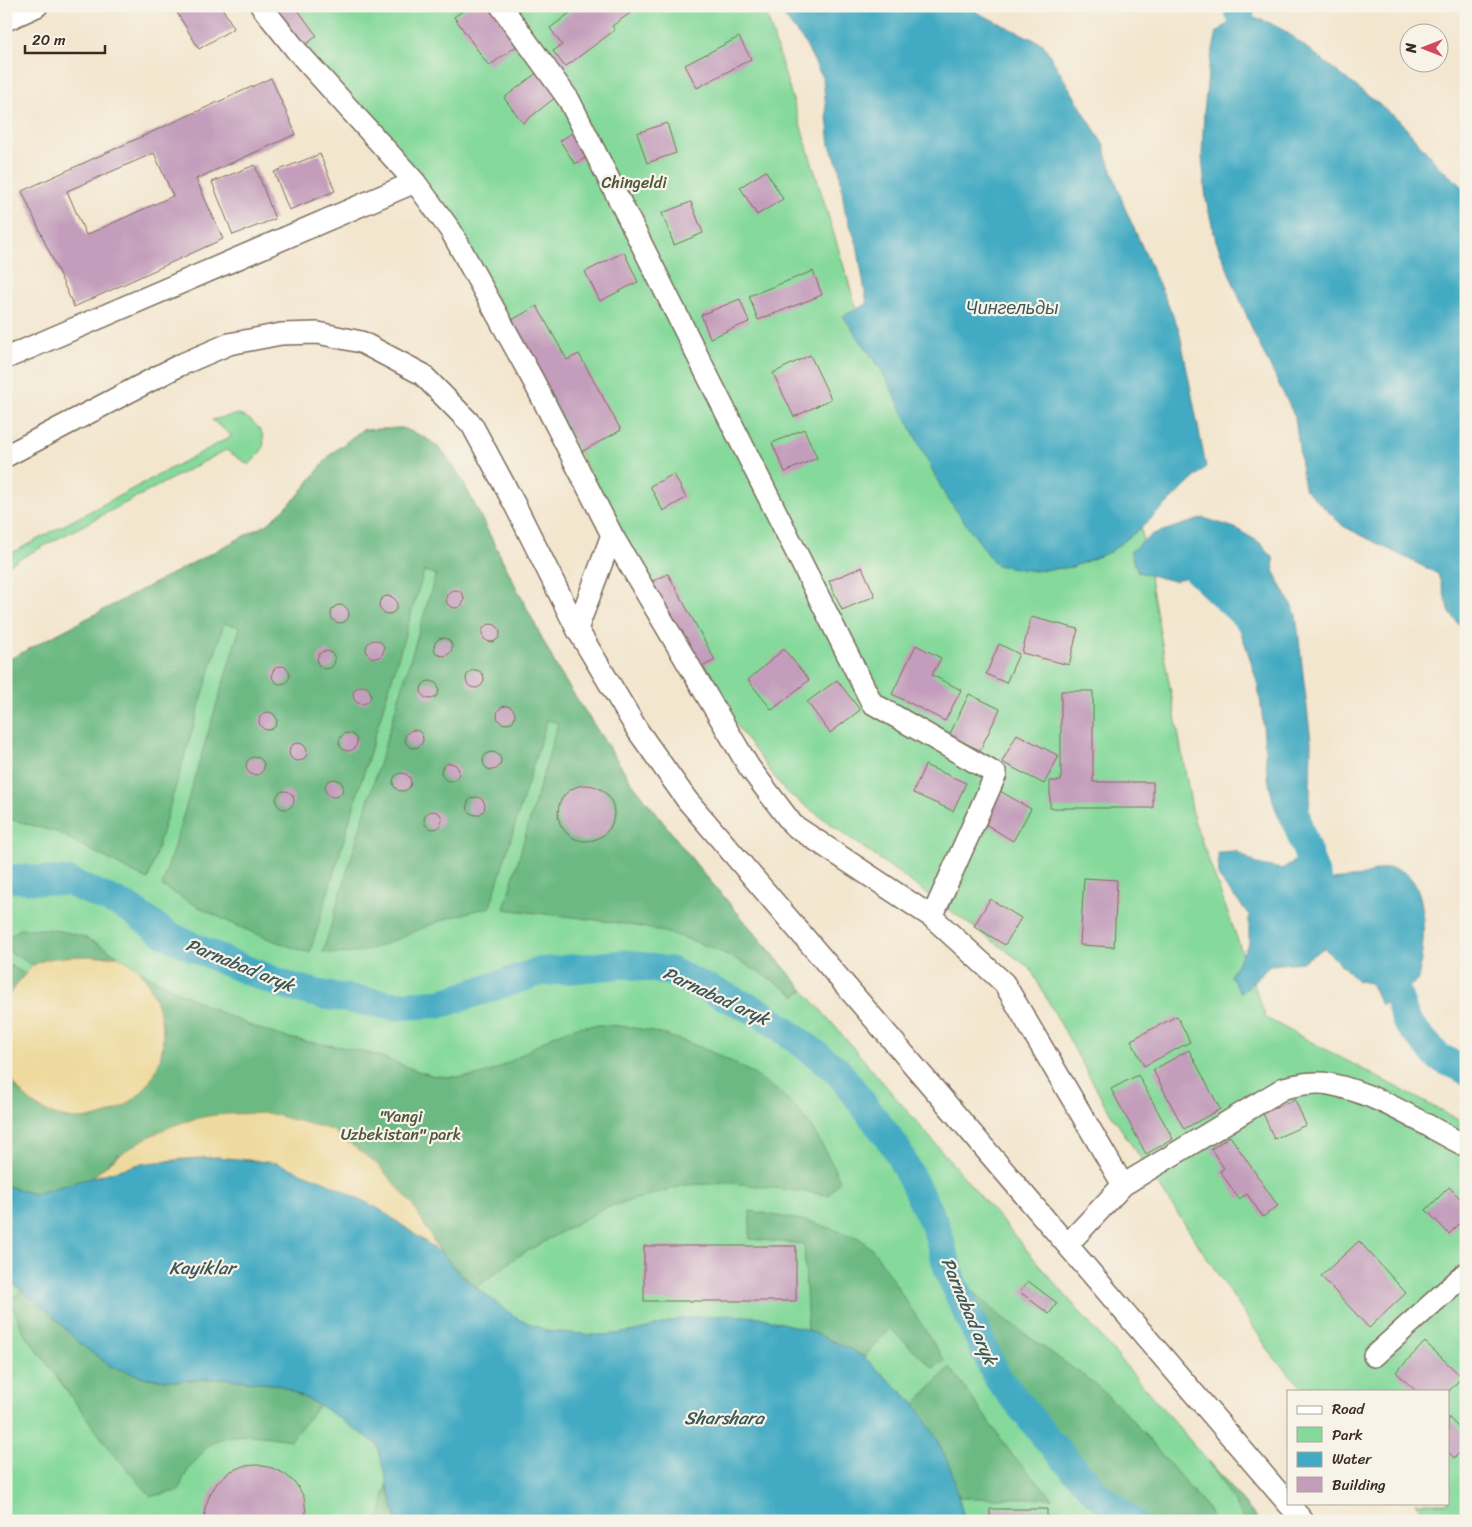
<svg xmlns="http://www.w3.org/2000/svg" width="1472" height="1527" font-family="Sriracha,sans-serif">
<rect width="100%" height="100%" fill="#f7f3e8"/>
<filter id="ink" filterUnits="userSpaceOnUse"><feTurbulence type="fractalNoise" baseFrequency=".02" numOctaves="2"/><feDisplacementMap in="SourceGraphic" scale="10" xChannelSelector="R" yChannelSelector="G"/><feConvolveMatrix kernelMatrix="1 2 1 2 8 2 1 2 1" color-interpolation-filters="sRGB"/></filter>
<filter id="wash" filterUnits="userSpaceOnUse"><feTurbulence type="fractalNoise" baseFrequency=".0096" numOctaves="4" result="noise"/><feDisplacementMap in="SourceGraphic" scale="20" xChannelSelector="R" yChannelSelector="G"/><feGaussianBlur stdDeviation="1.12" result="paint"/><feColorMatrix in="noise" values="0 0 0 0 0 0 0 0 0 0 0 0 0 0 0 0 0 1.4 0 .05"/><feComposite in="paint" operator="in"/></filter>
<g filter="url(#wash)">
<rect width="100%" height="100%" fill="#f3e6cf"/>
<path fill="#85d99b" stroke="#60825c" d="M266,6H764L855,303L945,495L996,564L1034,571L1072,567L1110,552L1141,528L1194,820L1266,1018L1466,1124V1521H1432L1415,1503H1448V1391H1306L1274,1358L1105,1105L1030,968L785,791L699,675L472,253Z
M238,414C253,419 272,435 260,453C258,457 252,461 249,465L226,450L6,566V556L232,436L212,420Z
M402,428C437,441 443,449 462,480L558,670L630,780L699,868L1259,1521H6V661L269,523L297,497L331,454L362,430Z"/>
<path fill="#6cb983" stroke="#547250" d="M402,428C437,441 443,449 462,480L558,670L630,780L699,868L803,990L796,996C765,975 735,956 699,943C637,920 569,918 504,909L558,723L547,720L490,907C470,912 449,917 430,925C396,939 361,960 323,952L436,574L424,571L310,953C257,937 210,915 162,886L240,627L224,623L148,880L56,832L6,818V661L269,523L297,497L331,454L362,430Z
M20,929C60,928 85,933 118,956L67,957L33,965L6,950V938Z
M6,963L25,974L13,988L6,1003Z
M140,971C184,995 241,1026 289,1038C312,1044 336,1045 360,1051C384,1056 408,1069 431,1075C441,1077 453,1077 463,1077C504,1078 538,1034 579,1027C643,1015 750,1060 794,1106C814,1126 827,1154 840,1180L829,1195L733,1183L686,1185L604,1208L515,1258L477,1287C445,1264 431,1237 412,1204L118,1154L92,1178L34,1194L6,1186V1071L18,1090L38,1108L63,1118L90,1119L115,1112L163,1050V1024L154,997Z
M750,1211L812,1222L859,1238L874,1251L945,1361L933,1368L890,1328L864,1357L808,1330L804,1244L750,1239Z
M21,1289L50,1313L79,1343L112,1367L147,1378L177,1381L223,1378L279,1385L319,1405L291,1440C267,1437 233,1429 211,1444C206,1447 202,1454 198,1458C189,1468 182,1478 179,1491L151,1496L114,1455L23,1331L11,1302Z
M971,1289L1000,1316L1095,1384L1128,1415L1207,1508L1214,1521H1151L1117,1496L1093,1473L1034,1405L981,1331Z
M950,1367L1013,1456L1053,1498H960L936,1438L915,1404Z
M1209,1461L1259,1521H1245Z
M387,1485L397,1521H379Z"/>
<path fill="#eeda9e" stroke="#94825e" d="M118,956C125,961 135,965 140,971C148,980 154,997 158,1008C190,1106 57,1164 8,1074C2,1063 6,1041 6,1029C6,1021 4,1010 6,1003C8,994 15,987 20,980C24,976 28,970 33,966C48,953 97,957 118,956Z
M267,1113L332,1130L378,1165L412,1204L440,1252L379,1209L277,1163L217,1157L181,1159L140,1164L92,1178C126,1147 163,1124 209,1116C228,1113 248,1114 267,1113Z"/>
<path fill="#42aac2" stroke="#3e6a70" d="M783,6H970L978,13L1043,44L1103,144L1124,206L1179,329L1206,467L1141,528L1110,552L1072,567L1034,571L996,565L945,495L882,371L843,316L867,304L857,244L845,212L839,167L830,146L823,79L805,43L785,18Z
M1240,14L1268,22L1285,31L1399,120L1439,167L1466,189V634L1450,613L1438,574L1343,526L1304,488L1295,417L1255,336L1216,241L1206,200L1202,156L1204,111L1209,66L1217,32Z
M1204,518L1235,528L1259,542L1273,557L1274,572L1296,614L1311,741L1310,797L1306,836L1291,837C1257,795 1270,725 1255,675C1245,639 1229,603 1215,568L1174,581L1138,572L1130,552L1153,534Z
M1236,851L1257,864L1282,869L1302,856L1320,869L1329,880C1338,879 1347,879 1356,877C1370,875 1382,865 1397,869C1434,881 1423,950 1418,980L1389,1002L1381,1005L1370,983L1358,981L1324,948L1302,962L1271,965L1241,993L1230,976L1249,943V915L1219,878L1218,852Z
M217,1157L277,1163L326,1182L379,1209L440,1252L460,1275L518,1319L549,1331L595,1335L616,1334L640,1330L683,1318L729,1315L760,1317L808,1330L852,1350L864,1357L915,1404L936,1437L951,1470L965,1521H397L377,1444L319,1405L279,1385L223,1378L177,1381L147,1378L112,1367L79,1343L50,1313L6,1278V1186L34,1194L140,1164Z"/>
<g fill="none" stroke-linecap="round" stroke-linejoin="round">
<path stroke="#42aac2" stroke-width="29" d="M1237,6L1240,14
M1171,546L1255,625
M1293,799L1298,826L1323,897
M6,878L69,882L127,907L167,935L224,961L284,985L323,995L397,1006L443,1003L539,972L626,964L670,971L763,1014L837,1070L895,1146L936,1227L950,1275L997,1377L1052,1445L1098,1495L1131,1521
M1385,957L1406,1021L1438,1057L1466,1070"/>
</g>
<g id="blocks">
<path fill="#c39dbb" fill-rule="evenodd" d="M173,6H221L234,28L199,49Z
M271,6H295L317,36L301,48Z
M470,6H496L522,42L489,66L454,17Z
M579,6H599L602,10L607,6H646L638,12L636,9L612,26L615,30L565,67L553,51L562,45L550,28Z
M739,37L751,59L697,88L685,65Z
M543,68L561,93L523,123L504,98Z
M271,78L296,134L196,179L223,239L74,307L22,191ZM154,153L173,196L86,235L67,191Z
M667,123L676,153L647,163L637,133Z
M576,130L592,154L575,164L560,141Z
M320,154L335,191L289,210L274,172Z
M255,165L275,219L233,235L212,182Z
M766,171L783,199L757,215L740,187Z
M691,202L703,233L674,245L662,213Z
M624,252L638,282L600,301L585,272Z
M813,271L822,295L758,320L749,296Z
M740,299L749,322L710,338L701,315Z
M537,306L567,360L579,354L621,430L581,452L510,321Z
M810,355L831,399L794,417L773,373Z
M804,429L817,458L785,472L772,443Z
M674,474L686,498L663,511L650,486Z
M862,567L875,596L842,610L829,581Z
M668,574L715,660L698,669L651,582Z
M446 599a9 9 0 1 1 18 0a9 9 0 1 1-18 0Z
M379 605a9 9 0 1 1 18 0a9 9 0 1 1-18 0Z
M331 614a9 9 0 1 1 18 0a9 9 0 1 1-18 0Z
M1031,617L1078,629L1069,665L1022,653Z
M482 633a9 9 0 1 1 18 0a9 9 0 1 1-18 0Z
M434 647a9 9 0 1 1 18 0a9 9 0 1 1-18 0Z
M366 649a9 9 0 1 1 18 0a9 9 0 1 1-18 0Z
M999,644L1019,654L1006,683L986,674Z
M916,645L941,658L932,675L961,690L945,721L892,694Z
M784,649L809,680L772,710L748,680Z
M317 660a9 9 0 1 1 18 0a9 9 0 1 1-18 0Z
M272 675a9 9 0 1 1 18 0a9 9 0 1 1-18 0Z
M466 679a9 9 0 1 1 18 0a9 9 0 1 1-18 0Z
M837,680L860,710L830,733L807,702Z
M421 690a9 9 0 1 1 18 0a9 9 0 1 1-18 0Z
M353 695a9 9 0 1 1 18 0a9 9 0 1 1-18 0Z
M1061,691H1093V782H1153V808H1050V781H1061Z
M969,694L1000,709L980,750L949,736Z
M497 715a9 9 0 1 1 18 0a9 9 0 1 1-18 0Z
M259 721a9 9 0 1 1 18 0a9 9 0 1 1-18 0Z
M405 739a9 9 0 1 1 18 0a9 9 0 1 1-18 0Z
M339 742a9 9 0 1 1 18 0a9 9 0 1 1-18 0Z
M1017,734L1059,756L1044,784L1002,762Z
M289 752a9 9 0 1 1 18 0a9 9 0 1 1-18 0Z
M483 761a9 9 0 1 1 18 0a9 9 0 1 1-18 0Z
M246 766a9 9 0 1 1 18 0a9 9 0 1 1-18 0Z
M441 772a9 9 0 1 1 18 0a9 9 0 1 1-18 0Z
M925,765L966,783L953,811L913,793Z
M393 782a9 9 0 1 1 18 0a9 9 0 1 1-18 0Z
M325 788a9 9 0 1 1 18 0a9 9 0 1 1-18 0Z
M558 813a28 28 0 1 1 56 0a28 28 0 1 1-56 0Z
M276 800a9 9 0 1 1 18 0a9 9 0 1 1-18 0Z
M1000,791L1031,809L1013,841L982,822Z
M467 806a9 9 0 1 1 18 0a9 9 0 1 1-18 0Z
M424 820a9 9 0 1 1 18 0a9 9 0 1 1-18 0Z
M1084,878L1117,880L1114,947L1080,945Z
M990,899L1021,918L1005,945L974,926Z
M1177,1016L1190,1042L1144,1066L1131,1040Z
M1189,1050L1220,1109L1184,1129L1153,1070Z
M1138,1075L1173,1139L1146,1154L1111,1089Z
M1295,1100L1306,1125L1274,1139L1263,1113Z
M1230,1136L1278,1206L1263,1217L1247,1194L1239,1199L1220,1171L1224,1168L1211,1149Z
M1449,1187L1466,1204V1217L1449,1234L1426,1210Z
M1359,1241L1406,1293L1369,1328L1321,1276Z
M644,1246H796V1301H644Z
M1028,1281L1057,1303L1049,1314L1020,1292Z
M1425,1342L1462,1377L1448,1392L1416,1391L1396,1372Z
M1448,1417L1466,1435V1447L1454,1458L1448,1452Z
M258,1465L272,1468L285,1474L296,1484L304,1497L307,1521H204L205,1508L210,1494L218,1482L229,1472L243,1466Z
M990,1509H1047V1521H990Z"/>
</g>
</g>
<g filter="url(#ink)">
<use href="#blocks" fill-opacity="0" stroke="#7b6c5c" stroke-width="1"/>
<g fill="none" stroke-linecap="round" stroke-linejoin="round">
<defs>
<path id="minor" d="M261,6L297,51L415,182L451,231L533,380L612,535L749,767L793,825L932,917L1004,983L1123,1185
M501,6L569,100L872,703L996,774L932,917
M6,20L37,6
M6,358L415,182
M6,456L180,365L229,344L281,334L318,333L361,342L422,374L472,425L515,505L577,629L638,731L687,800L1303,1521
M577,629L612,535
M1068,1244L1123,1185L1284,1088C1298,1085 1314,1081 1329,1084C1377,1093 1423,1124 1466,1146
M1374,1356L1466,1273"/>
</defs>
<use href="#minor" stroke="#7b6c5c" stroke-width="24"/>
<use href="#minor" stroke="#fff" stroke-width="21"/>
</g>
</g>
<g text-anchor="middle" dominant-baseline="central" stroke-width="4.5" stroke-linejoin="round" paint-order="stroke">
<g font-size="16" fill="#4e563d" stroke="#f7f3e8">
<text x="634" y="182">Chingeldi</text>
<text x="401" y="1116">"Yangi<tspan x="401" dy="18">Uzbekistan" park</tspan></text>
</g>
<g font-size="18" font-style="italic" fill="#3d5757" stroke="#f7f3e8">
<text x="1012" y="308">Чингельды</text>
<text transform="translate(240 965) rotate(22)">Parnabad aryk</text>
<text transform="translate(716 996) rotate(25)">Parnabad aryk</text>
<text x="202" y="1268">Kayiklar</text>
<text transform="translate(969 1311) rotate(67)">Parnabad aryk</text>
<text x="724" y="1418">Sharshara</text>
</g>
</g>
<rect width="1472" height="1527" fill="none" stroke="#f7f3e8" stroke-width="25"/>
<rect x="1287" y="1390" width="162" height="115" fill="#f7f3e8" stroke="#aca397"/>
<rect x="1297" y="1406" width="25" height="8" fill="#ffffff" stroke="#aca397"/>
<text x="1332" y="1414" font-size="15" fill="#3b2a1e">Road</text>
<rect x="1297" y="1427" width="25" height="15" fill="#85d99b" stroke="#aca397"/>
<text x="1332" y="1440" font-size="15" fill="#3b2a1e">Park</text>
<rect x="1297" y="1452" width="25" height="15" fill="#42aac2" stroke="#aca397"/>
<text x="1332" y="1464" font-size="15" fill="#3b2a1e">Water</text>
<rect x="1297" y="1477" width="25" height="15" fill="#c39dbb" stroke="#aca397"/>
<text x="1332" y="1490" font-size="15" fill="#3b2a1e">Building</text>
<g transform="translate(1424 48) rotate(270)"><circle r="24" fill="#f7f3e8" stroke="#aca397"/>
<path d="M0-4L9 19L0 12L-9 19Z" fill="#d1495b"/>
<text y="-8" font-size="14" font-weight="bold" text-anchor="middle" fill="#3b2a1e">N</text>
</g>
<path d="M25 45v8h80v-8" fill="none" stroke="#3b2a1e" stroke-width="2.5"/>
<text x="32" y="45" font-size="15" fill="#3b2a1e" stroke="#f7f3e8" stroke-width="4" paint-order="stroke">20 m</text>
</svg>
